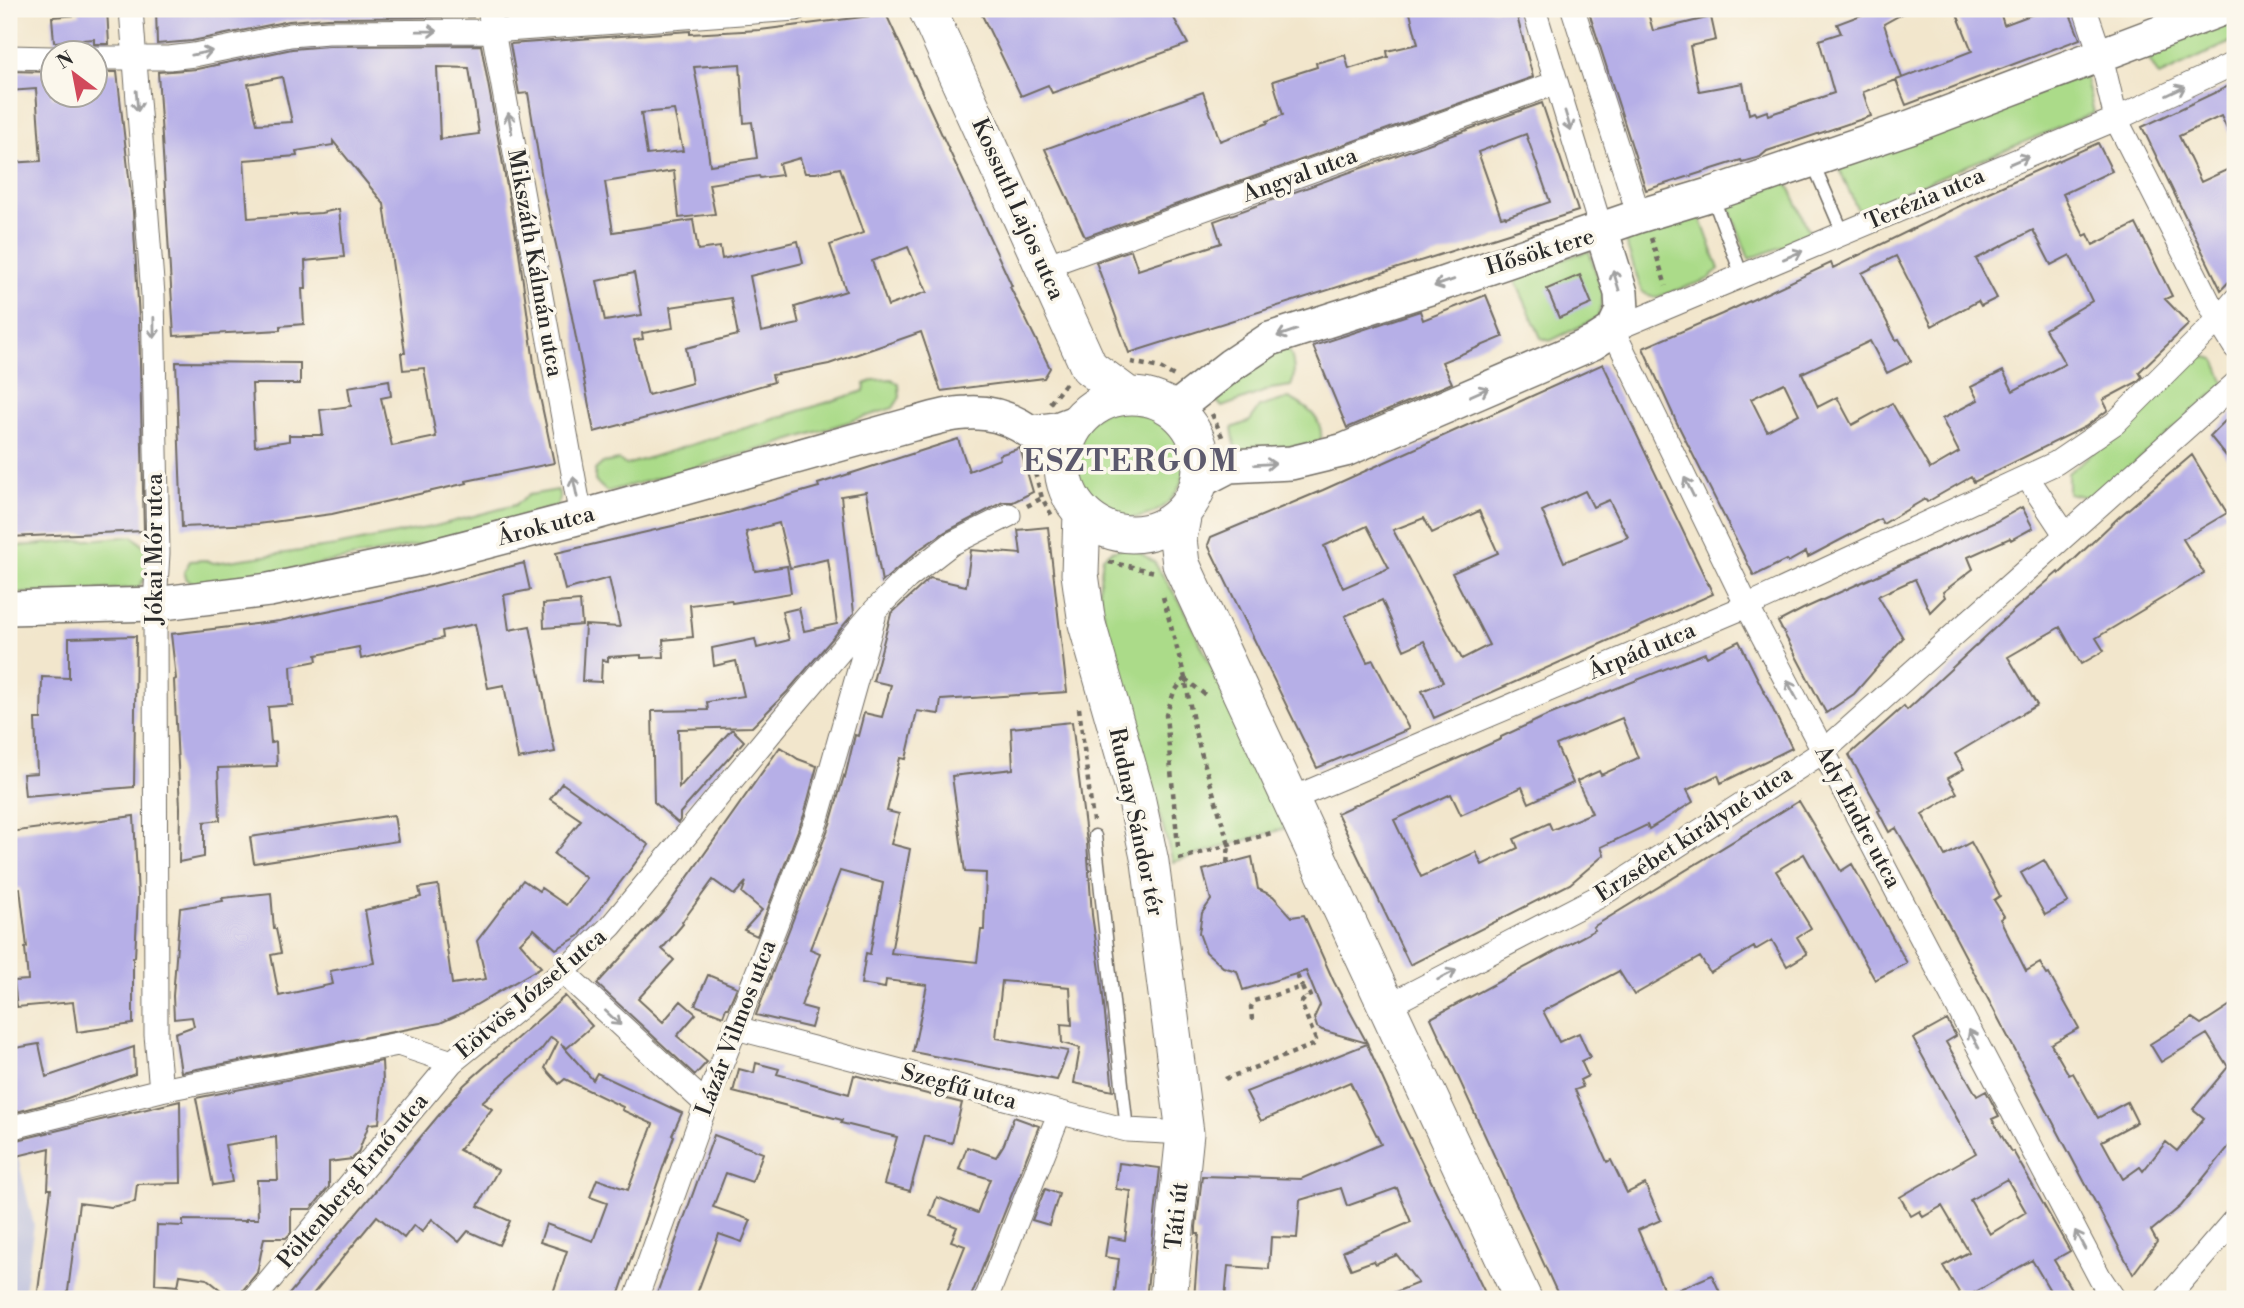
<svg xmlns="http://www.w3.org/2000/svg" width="2244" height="1308" font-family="'Libre Bodoni',serif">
<rect width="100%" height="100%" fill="#fbf7ec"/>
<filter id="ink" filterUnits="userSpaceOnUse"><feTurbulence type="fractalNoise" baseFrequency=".0143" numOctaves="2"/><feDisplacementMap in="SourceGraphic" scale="14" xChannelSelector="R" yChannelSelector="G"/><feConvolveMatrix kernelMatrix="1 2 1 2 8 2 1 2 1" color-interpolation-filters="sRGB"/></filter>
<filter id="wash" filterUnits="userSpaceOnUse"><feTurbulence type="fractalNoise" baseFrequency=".00686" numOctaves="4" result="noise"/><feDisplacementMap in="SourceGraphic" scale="28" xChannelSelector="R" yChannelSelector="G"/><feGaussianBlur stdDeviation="1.57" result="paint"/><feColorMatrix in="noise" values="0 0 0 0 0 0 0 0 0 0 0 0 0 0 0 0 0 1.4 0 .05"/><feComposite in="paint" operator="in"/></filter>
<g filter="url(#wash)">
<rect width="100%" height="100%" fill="#f2e6cc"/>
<path fill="#c0c2dd" d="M9,1102L12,1115L13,1137L34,1225L23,1299H9Z"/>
<path fill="#abdb89" stroke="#6b835a" stroke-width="2" d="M2235,14V40L2159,76L2143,50Z
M2085,75L2094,113L1858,211L1835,160Z
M1787,182L1811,236L1749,259L1727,201Z
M1697,208L1719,269L1709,279L1655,298L1642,292L1624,237Z
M1589,251L1603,295L1598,318L1550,341L1541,338L1516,282L1520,272Z
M1287,347C1294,356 1296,376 1291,386L1271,389L1222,407L1214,398L1241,367Z
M2194,354L2215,359L2225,384L2094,499L2068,493V473L2124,427Z
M892,379L899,385L900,397L893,408L769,447L607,492L595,481V470L603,463L619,460L626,465L864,391L865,384L874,380Z
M1289,398C1307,407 1323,418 1321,439L1313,444L1236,453L1232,428L1250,421L1259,407Z
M1073 462a56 56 0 1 1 112 0a56 56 0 1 1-112 0Z
M558,490L560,499L557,506L440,541L200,587L187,580L184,572L190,561L205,560L214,563L336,546L436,526L515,505L529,495Z
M133,536C155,555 155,565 138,588L9,594V547Z
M1125,547L1139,552L1154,562L1185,610L1286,828L1173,862L1107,636L1099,589L1103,557L1112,551Z"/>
<g id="blocks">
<path fill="#b6afe7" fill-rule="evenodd" d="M79,9H107L109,44H94V39L54,42L52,17L80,15Z
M156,9H471L473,17L328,18L289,21L192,41L157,44Z
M506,9H607L508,16Z
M979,9H1169L1188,44L1052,93L1048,85L1021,96Z
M1409,9H1515L1533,77L1085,237L1045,149L1203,92L1220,141L1268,123L1267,121L1283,115L1273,81L1317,67L1316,63L1345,55L1349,69L1388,57L1387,51L1418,44Z
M1588,9H1621L1623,15L1647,9L1653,31L1711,17L1716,40L1690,46L1699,91L1743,83L1749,114L1754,112L1756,115L1767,111L1768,115L1834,93L1819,40L1841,33L1837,24L1877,9H1911L1884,24L1902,78L1972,51L1955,9H1999L2004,25L2047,9H2068L2080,39L1906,105L1896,80L1902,78L1863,92L1871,116L1767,151L1760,157L1742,162L1741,160L1646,190Z
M886,14L1012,286L1010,287L1050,368L1044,378L941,391L921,332L829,364L772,375L774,382L695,405L594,432L571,312L544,191L528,93L519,94L510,44L690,31V34L760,30ZM740,64L744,123L752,122L757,158L710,165L704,120L694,67ZM674,110L683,151L647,155L641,113ZM800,158L805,173H816L840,168L863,233L830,245L846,291L795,307L799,324L761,332L750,276L803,263L798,241L722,259L720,247L698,250L693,220L613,232L605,182L674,171L679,218L715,214L709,184L759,176L760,178L782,175L779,164ZM908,247L927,292L888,306L872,261ZM634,273L642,315L605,321L597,281ZM731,298L738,335L686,348L692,383L648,395L634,340L643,339L642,333L673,328L670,307Z
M481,45L519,252L536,378L554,463L466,481L467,483L332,514L258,524L182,527L176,362L300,363V384H252L255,446L289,441V435H323L320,410L351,406L348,387L389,380L391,396L381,398L392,446L436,437L424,368L403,370L401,353H405L384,204L333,141V145L296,151L297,156L244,160L248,218L321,213L339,209L344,257L305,261L306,289H302L304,324L280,326V330L174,336L158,72L197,69L292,49L329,46ZM437,67L469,68L479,134L440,139ZM282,77L292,122L257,124L248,84Z
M9,71L52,72V97L94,95V72H117L133,212L139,320L144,531L9,537V318L14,319L17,247H9V163L41,161L36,89L9,91Z
M2235,83V146L2221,116L2179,136L2201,182L2235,166V275L2221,290L2142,127Z
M1542,103L1578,211L1129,353L1096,262L1131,250L1138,270L1221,243L1214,221ZM1526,134L1550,202L1506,217L1505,216L1501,217L1478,152Z
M2098,143L2112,171L2063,194L2084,236L2088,234L2093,245L2136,224L2172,296L2165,299L2189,324L2139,372L2142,377L2137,382L2103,400L2108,410L2085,427L1974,482L1971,477L1927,502L1925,499L1883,524L1880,519L1808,557L1806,552L1788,562L1786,560L1754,576L1676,421L1643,348L1722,314L1831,263L1833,268L1982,195ZM2033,230L2051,265L2070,255L2092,301L2045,329L2065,364L2013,391L2003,371L1971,387L1978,400L1942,419L1959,452L1930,469L1892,403L1852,425L1837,397L1818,407L1802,373L1870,341L1887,373L1911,361L1899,339L1896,340L1862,273L1896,256L1932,326L1978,301L1981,306L1997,298L1976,259ZM1784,383L1799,414L1767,431L1751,399Z
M1580,275L1592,304L1559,318L1547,289Z
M1486,295L1503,337L1442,362L1452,383L1347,428L1313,346L1420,311L1423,320Z
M1603,364L1713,594L1434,718L1422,691L1443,682L1424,641L1404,650L1382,600L1345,616L1367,662L1373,660L1409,729L1317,768L1208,545L1211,537L1323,490ZM1585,491L1593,507L1609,500L1628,537L1564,562L1542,511ZM1479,511L1498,553L1452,573L1489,645L1462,659L1393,530L1424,518L1432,533ZM1367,526L1389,568L1343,588L1324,546Z
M2235,411V467L2210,436Z
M958,439L969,471L1000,459L999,455L1020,448L1033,492L1013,502H1003L945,532L920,549L882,582L866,492L841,496L854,613L787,692L752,727L678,729L679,788L732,729L744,741L680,813V820L678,823L654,802L652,711L708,710L707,702L744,696L736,661L714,666L712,648L755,639L757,648L789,640L782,612L799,608L804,631L837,624L828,559L790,568L779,523L746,532L755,571L787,566L791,593L732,603L731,600L690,605L693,637L663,640L664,657L641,658V655L608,657V661L602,660L601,682L582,681L585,625L620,627L609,578L565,590L556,553L724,514L819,487L818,484Z
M2192,455L2227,513L2183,539L2204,573L2096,638L2104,651L2081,664L2060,627L2008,657L2037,705L1955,754L1964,769L1948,778L1957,793L1922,814L1945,856L1971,842L2000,896L1994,900L2004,916L2000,919L2026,971L2040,963L2047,975L2049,974L2079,1028L2051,1044L2069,1075L2073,1073L2098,1118L2127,1102L2137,1122L2102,1141L2123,1179L2140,1167L2143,1171L2166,1142L2177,1151L2204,1118L2193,1109L2228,1067L2207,1034L2161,1062L2150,1044L2192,1018L2201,1024L2235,1002V1139L2181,1206L2151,1231L2157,1242L2133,1274L1920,870L1896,828L1889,832L1878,811L1880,810L1849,755L1904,706L1907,710L2013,611L2058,572L2059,574L2119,517Z
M2022,507L2033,528L2011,540L2010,538L1968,557L1973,569L1943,592L1945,597L1930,612L1915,579L1878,596L1903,638L1854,694L1826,713L1778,622L1803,609L1995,522Z
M1048,527L1067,692L941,700L939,714L917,711L906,759L900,758L887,811L899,814L891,844L910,849L891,953L977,962L981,930H984L986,873L965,872L952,776L1013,769L1011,728L1072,722L1087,843L1092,915L1101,977L1113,1091L1074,1083L1080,1048L1062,1043L1061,1024L1072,1025L1070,987L1002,981L996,1038L1068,1051L1057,1080L913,1052L927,985L886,980L885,988L861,984L866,953L870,954L883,883L840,871L810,949L820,953L801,1006L816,1010L811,1028L756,1015L830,824L844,776L845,777L855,735L858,736L864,713L882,717L891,685L873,681L891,614L930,578L966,586L971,550L1021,554L1018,530Z
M524,563L530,590L504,595L509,630L530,626L555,752L518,759L504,685L488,688L475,624L442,631L443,638L361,659L359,647L316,655L317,661L291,666L293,705L268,707L271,743L276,742L277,766L218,768L220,820L204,822V857L179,862L180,808L174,680L176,679L171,634L280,621L383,599Z
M580,601L582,625L544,628L543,604Z
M136,636L134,787L25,796L23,774L37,773L35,719H41L42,677L69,678V638Z
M1739,641L1792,748L1721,783L1718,775L1687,790L1693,802L1649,829L1647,825L1601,847L1604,855L1570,884L1410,965L1337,813L1501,739V737L1544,717L1705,653L1707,657ZM1622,718L1638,758L1601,775L1599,771L1577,781L1592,813L1552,830L1549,823L1514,839L1518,848L1482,865L1476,852L1421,877L1394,820L1451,794L1461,815L1522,787L1529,803L1573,783L1556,745Z
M780,747L798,759L817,766L804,815L757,936L744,930L762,910L742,893L746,882L734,895L713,880L682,922L683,924L662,949L674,960L638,999L663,1022L681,1001L696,1014L677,1036L707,1062L695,1075L597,984L666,908Z
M562,783L649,845L579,936L556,949L534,929L520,943L541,967L462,1013L440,1023L181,1072L175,1033L194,1026L192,1017L174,1019L173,996L180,908L223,901L222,898L271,893L274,929H276L281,953L271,955L279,996L333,984L330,971L374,963L365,910L421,897L419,888L438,885L452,984L486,979L477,941L523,880L539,891L541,888L566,905L586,878L554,854L581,820L550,799Z
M1799,801L1841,871L1852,864L1907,963L1875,980L1804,854L1776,871L1811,928L1797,937L1807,954L1787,966L1772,940L1755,950L1754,947L1710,973L1700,957L1634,995L1619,971L1543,1011L1559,1042L1579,1033L1590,1057L1581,1061L1588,1076L1580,1080L1583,1087L1575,1090L1607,1162L1611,1160L1627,1193L1645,1184L1661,1220L1638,1230L1666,1295L1712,1275L1723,1299H1560L1431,1018L1595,930L1593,927Z
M394,815L398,841L254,863L250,837Z
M134,816L138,896L135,957L133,958V1024L77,1032L73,1002L17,1007L14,981L28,980L25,948L27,947L20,888L9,889V868H12L9,832Z
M1252,857L1258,889L1273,896L1292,917L1304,915L1334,982L1367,1043L1322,1030L1317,1027L1314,1018L1320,1005L1306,971L1243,990L1237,971L1223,967L1206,952L1199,933L1202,913L1211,900L1203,870Z
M2044,860L2068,902L2045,915L2021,873Z
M708,975L737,987L728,1008H726L723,1016L695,1005Z
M565,996L592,1026L567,1048L561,1044L593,1080L597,1073L682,1113L672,1135L674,1136L617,1299H551L567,1251L540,1242L546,1224L593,1241L607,1203L590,1197L597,1179L628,1190L653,1124L622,1110L623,1107L565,1079L559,1084L545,1068L558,1042L551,1037L541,1050L482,1102L492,1109L459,1150L498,1170L478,1206L510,1221L499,1245L468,1231L459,1242L432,1219L422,1232L414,1225L404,1238L377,1216L309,1299H285L464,1085Z
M1947,1020L1956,1036L1946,1042L1977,1096L1986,1091L1999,1116L1992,1119L2011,1152L2013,1151L2070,1251L2054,1260L2077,1299H2055L2032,1260L1963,1299L1943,1266L1969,1252L1942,1206L1923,1217L1920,1211L1911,1216L1900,1197L1976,1153L1913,1039ZM2007,1179L2026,1212L1990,1234L1970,1200Z
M39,1044L46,1077L134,1047L135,1074L62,1100L9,1114V1049Z
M1367,1044L1399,1115L1488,1299H1378L1418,1283L1397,1255L1375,1264L1373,1261L1351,1269L1343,1251L1411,1222L1397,1188L1347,1206L1341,1188L1300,1200L1297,1238L1271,1237L1269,1269L1228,1266L1225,1299H1194L1199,1234H1196V1227L1202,1176L1301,1179L1381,1144L1350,1082L1261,1121L1246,1092Z
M382,1061L383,1082L379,1123L369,1124L358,1153L352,1159L329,1162V1187L311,1209H291V1233L286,1238H264L257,1273L243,1290L240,1299H232L207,1279L180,1275L178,1286L155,1284L157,1225L183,1226V1220L246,1221V1219H258L257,1180H278L276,1137L225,1145L232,1182L213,1185L196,1098Z
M756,1063L779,1069L777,1074L849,1094L854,1075L962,1103L952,1143L925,1136L910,1191L884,1184L897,1137L841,1123L842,1120L733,1092L739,1069L754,1073Z
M180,1101L181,1183L137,1184L135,1202L111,1207L79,1203L67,1299H37L51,1189H48L50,1148L9,1158V1142Z
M1014,1117L1039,1126L970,1299H944L965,1246L951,1241L957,1227L930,1216L937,1197L977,1213L990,1179L959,1169L967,1147L996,1157L1004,1144Z
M714,1135L763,1153L752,1182L726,1173L713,1207L751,1220L742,1242L719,1234L695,1299H655Z
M1119,1163L1160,1168L1146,1299H1114L1119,1259L1105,1257L1108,1237L1125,1240L1131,1191L1116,1189Z
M1045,1189L1059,1194L1049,1225L1032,1220Z"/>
</g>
</g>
<g filter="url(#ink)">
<use href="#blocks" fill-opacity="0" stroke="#716c63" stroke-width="2"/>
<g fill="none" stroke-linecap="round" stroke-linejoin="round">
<defs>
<path id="service" d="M1812,161L1843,233
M1712,195L1742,276
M1095,836L1127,1130"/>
<path id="minor" d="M131,9L153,295L158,553L155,604L156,1035L161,1090
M489,9L581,517
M1534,9L1601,229
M1573,9L1639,216
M2085,9L2101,56L2116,119L2218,320L2235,347
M9,57L52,58
M94,58H169L194,55L290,35L328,32L494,31L796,9
M1045,266L1556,83
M2027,477L2065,534
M1291,799L1747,606L2056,463L2115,423L2218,320L2235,300
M563,972L706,1104
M1387,1006L1598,897L1824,751L2235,384
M736,1028L1127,1130L1185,1133
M9,1128L161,1090L398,1044L452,1062
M254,1299L452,1062L563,972L611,926L778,724L875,610L907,578L951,544L1009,515
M636,1299L706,1104L817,819L874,617
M986,1299L1059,1114
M2114,1299L2100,1278L1747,606L1613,330L2116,119L2235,63
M2166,1299L2235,1219"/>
<path id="secondary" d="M1175,409L1231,365L1270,339L1436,286L1639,216L1712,194L1910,127L2222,9
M1032,432L1057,429L1078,421
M1200,481L1229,466L1291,463L1345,450L1593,343L1613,330L1622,311L1621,293L1601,229
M9,608L155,604L269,590L420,559L581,517L913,424C930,420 949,413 967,413C1005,410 1038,433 1061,460"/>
<path id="primary" d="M927,9L1089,367L1127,395
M1063 465a69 69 0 1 1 138 0a69 69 0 1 1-138 0Z
M1183,512L1178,539L1181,564L1523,1299
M1082,513L1080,574L1087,624L1135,792L1150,862L1185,1133L1168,1299"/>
</defs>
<use href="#service" stroke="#716c63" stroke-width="15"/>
<use href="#minor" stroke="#716c63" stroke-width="25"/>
<use href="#secondary" stroke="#716c63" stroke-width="36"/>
<use href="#primary" stroke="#716c63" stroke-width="39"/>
<path stroke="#716c63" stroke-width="4.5" stroke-dasharray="5 5" stroke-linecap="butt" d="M1651,238L1666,286
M1131,362L1160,368L1176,377
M1050,403L1066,383
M1212,414L1224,441
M1035,473L1042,498L1052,516
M1027,506L1042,498
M1109,562L1155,572
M1163,597L1185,678L1195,732L1229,845L1227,864
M1185,679L1208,697
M1079,708L1093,821
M1178,847L1166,715L1174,692L1184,679
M1179,859L1275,832
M1297,975L1302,987
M1252,1020L1251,1007L1254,1001L1302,987L1306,997
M1225,1079L1313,1045L1316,1040L1301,1003L1306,997L1315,993"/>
<use href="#service" stroke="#fff" stroke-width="12"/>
<use href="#minor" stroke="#fff" stroke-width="23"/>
<use href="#secondary" stroke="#fff" stroke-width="33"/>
<use href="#primary" stroke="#fff" stroke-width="37"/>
</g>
<defs><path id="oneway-shaft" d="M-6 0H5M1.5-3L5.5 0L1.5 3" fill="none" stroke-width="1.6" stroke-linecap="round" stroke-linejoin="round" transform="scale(1.75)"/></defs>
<g stroke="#a0a0a0">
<use href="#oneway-shaft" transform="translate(427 31) rotate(-1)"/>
<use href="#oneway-shaft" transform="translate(202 53) rotate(-12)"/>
<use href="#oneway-shaft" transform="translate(2176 91) rotate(-25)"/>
<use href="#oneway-shaft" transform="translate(137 101) rotate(85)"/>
<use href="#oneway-shaft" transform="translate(1568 121) rotate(73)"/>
<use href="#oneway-shaft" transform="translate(510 123) rotate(-100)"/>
<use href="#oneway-shaft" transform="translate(2019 160) rotate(-23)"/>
<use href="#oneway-shaft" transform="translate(1793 255) rotate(-23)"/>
<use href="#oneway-shaft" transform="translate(1616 280) rotate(-107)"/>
<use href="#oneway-shaft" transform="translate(1444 283) rotate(161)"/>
<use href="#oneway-shaft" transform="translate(154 328) rotate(89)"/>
<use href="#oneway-shaft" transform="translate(1287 333) rotate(161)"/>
<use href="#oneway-shaft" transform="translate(1479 392) rotate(-24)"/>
<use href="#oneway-shaft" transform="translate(1265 464) rotate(-3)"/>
<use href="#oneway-shaft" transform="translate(575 487) rotate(-102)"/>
<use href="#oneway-shaft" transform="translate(1689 487) rotate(-116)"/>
<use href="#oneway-shaft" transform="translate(1792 690) rotate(-118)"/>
<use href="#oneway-shaft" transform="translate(1447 975) rotate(-27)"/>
<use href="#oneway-shaft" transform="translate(613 1018) rotate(43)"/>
<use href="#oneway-shaft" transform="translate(1974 1039) rotate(-118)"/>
<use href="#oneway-shaft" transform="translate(2080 1240) rotate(-118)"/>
</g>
</g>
<g text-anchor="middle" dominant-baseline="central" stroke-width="7" stroke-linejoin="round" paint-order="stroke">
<g font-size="23" fill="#2b2b2b" stroke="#fbf7ec">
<text transform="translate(1300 175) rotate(-20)">Angyal utca</text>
<text transform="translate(1925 199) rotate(-23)">Terézia utca</text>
<text transform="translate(1018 209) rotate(66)">Kossuth Lajos utca</text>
<text transform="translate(1540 252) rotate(-17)">Hősök tere</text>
<text transform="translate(535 263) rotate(80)">Mikszáth Kálmán utca</text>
<text transform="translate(546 526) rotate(-15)">Árok utca</text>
<text transform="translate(155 549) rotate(-90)">Jókai Mór utca</text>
<text transform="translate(1642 651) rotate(-23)">Árpád utca</text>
<text transform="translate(1858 817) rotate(62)">Ady Endre utca</text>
<text transform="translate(1136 822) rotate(78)">Rudnay Sándor tér</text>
<text transform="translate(1694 834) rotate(-33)">Erzsébet királyné utca</text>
<text transform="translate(531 994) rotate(-40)">Eötvös József utca</text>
<text transform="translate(736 1028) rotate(-69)">Lázár Vilmos utca</text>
<text transform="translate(959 1087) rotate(15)">Szegfű utca</text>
<text transform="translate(353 1181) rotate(-50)">Pöltenberg Ernő utca</text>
<text transform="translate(1177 1216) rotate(-84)">Táti út</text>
</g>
<g font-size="30" font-weight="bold" letter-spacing="2" fill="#5c596d" stroke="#fbf7ec">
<text x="1131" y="462">ESZTERGOM</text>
</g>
</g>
<rect width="2244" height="1308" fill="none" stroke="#fbf7ec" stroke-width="35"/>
<g transform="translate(74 74) rotate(328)"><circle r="33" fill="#fbf7ec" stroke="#a8a59f" stroke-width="2"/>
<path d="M0-5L12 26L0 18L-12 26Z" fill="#d1495b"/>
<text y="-10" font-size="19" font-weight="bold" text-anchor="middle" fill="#2b2b2b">N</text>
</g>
</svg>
